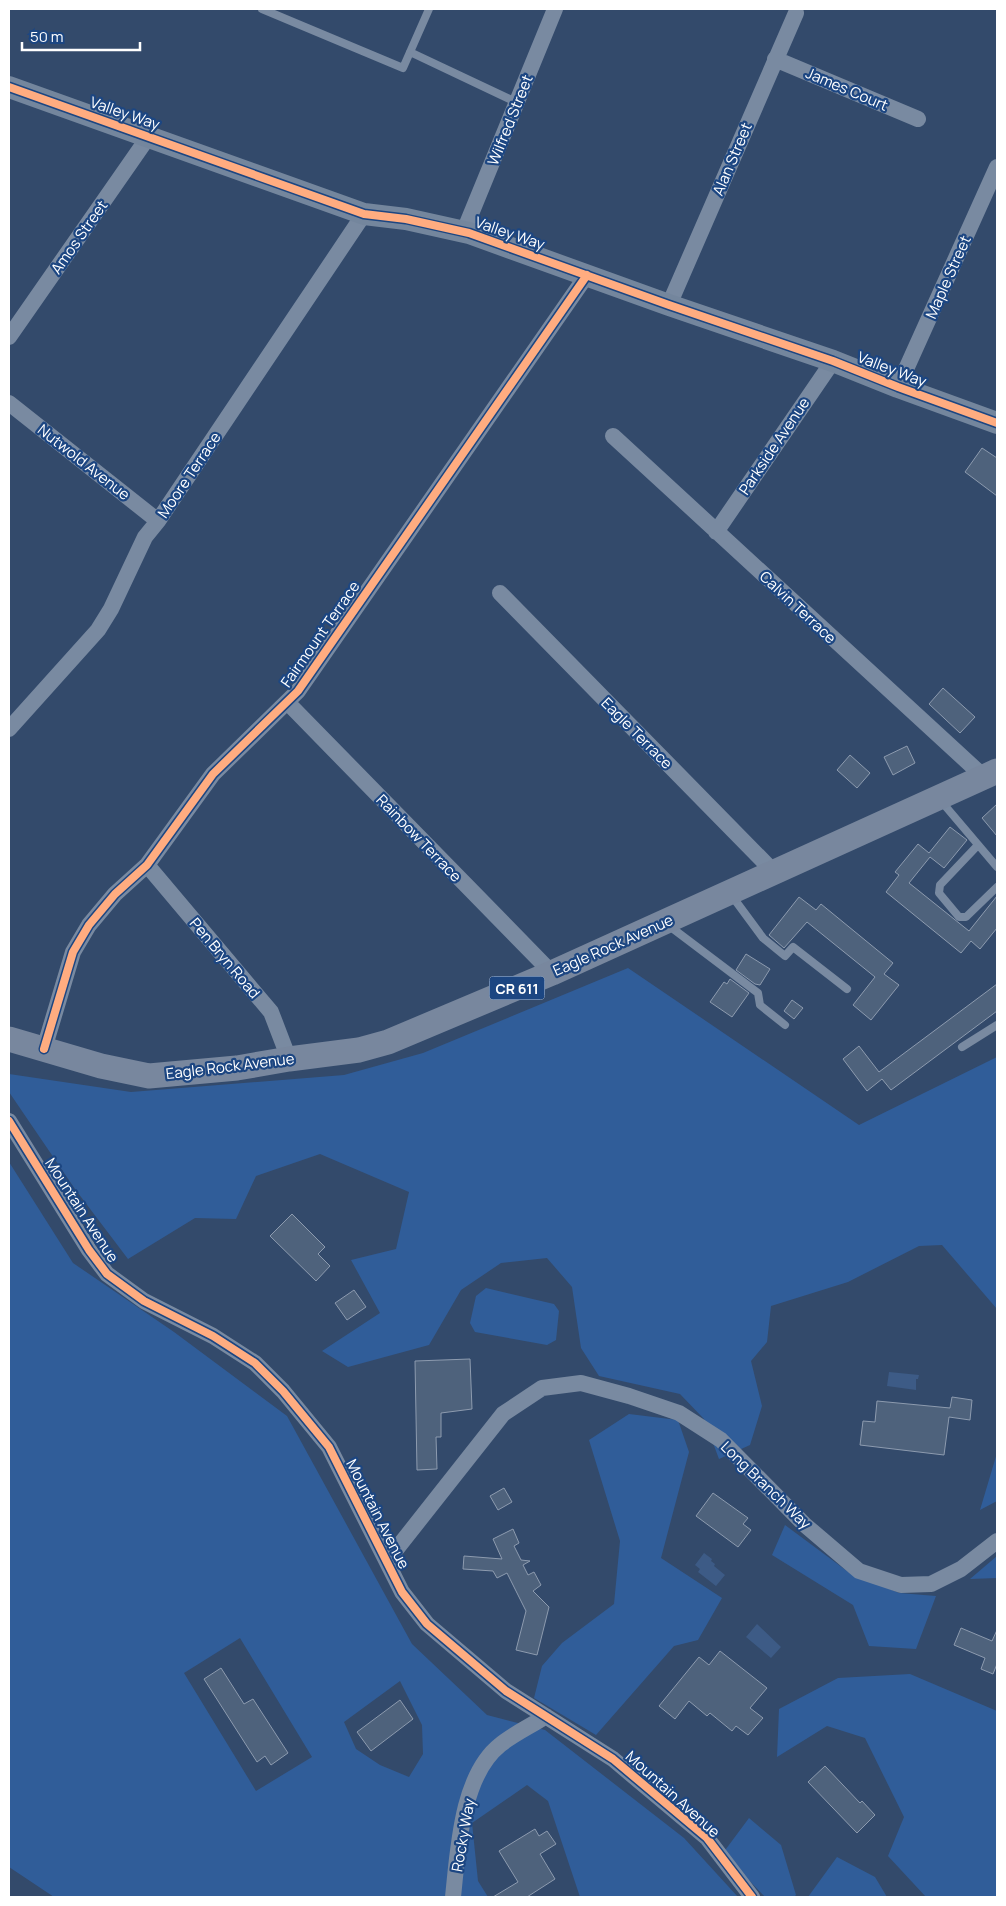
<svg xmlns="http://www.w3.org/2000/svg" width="1006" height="1906" font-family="Manrope,sans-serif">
<rect width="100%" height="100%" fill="#334a6b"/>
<path fill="#305d99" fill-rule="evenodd" d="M628,968L859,1125L997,1057V1309L942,1245L919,1246L848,1282L771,1306L767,1342L751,1361L762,1406L750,1445L719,1459L704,1419L680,1394L599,1376L581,1348L572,1287L547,1258L501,1263L461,1290L429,1345L348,1367L322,1351L380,1313L351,1260L396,1249L409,1192L320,1154L256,1176L236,1219L195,1218L128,1259L75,1189L9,1092V1074L131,1092L344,1075L423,1053Z
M9,1162L73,1263L174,1332L287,1416L412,1644L487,1715L545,1730L684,1838L738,1897H580L548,1801L527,1785L472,1823L478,1881L488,1897H54L9,1867ZM240,1638L312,1757L256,1791L184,1673ZM400,1681L422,1725L423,1754L409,1777L380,1765L356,1749L344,1722Z
M486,1288L554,1304L559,1311L556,1340L547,1345L475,1332L470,1323L476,1296Z
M629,1414L678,1420L689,1452L661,1558L722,1598L698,1640L674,1646L596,1735L534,1698L542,1666L562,1643L614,1604L620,1541L589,1440Z
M997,1453V1501L980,1510Z
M785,1525L847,1571L899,1593L936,1596L916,1649L869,1646L853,1605L772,1555Z
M997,1556V1578L970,1579Z
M910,1674L997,1711V1897H926L888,1856L904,1817L865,1738L827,1726L777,1757L779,1709L838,1678Z
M749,1818L781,1845L796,1895L794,1897H765L723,1853Z
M837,1857L875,1877L887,1897H808Z"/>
<path fill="#3d5b86" d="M889,1372L919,1375L918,1379H916V1390L887,1386Z
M704,1553L712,1559L711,1561L715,1564L714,1566L725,1575L716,1586L698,1572L700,1569L695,1565Z
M757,1624L781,1647L771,1658L746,1637Z"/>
<path fill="#4e627c" stroke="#8d9baf" d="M982,448L997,458V496L965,472Z
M943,688L975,717L960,733L929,704Z
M907,746L915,763L893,775L884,757Z
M850,755L870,773L857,788L837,770Z
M997,804V836L982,818Z
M950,827L967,840L944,868L930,857L909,883L969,931L997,896V928L980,949L971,941L961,953L886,892L899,875L895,872L918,844L929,853Z
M799,897L816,910L821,904L893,963L884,974L899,985L871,1020L853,1005L875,977L807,922L784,948L769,935Z
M746,954L770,969L760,985L755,984L736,970Z
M730,979L749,993L732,1017L710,1002L724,982L727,984Z
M997,984V1011L891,1090L882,1079L867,1091L843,1059L859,1046L879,1072Z
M792,1000L803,1008L794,1019L784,1011Z
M292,1214L325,1247L318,1254L330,1266L316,1281L270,1236Z
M354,1290L366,1307L347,1320L335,1303Z
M470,1359L472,1409L441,1413V1437H436L437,1469L417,1470L415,1361Z
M952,1397L972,1400L970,1420L949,1417L944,1455L860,1445L863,1421L875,1422L877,1401L950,1408Z
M504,1488L512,1502L498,1510L490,1496Z
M713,1493L748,1518L743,1524L751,1530L738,1547L696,1516Z
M513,1529L519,1543L514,1546L521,1560L530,1561L523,1565L528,1575L534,1572L541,1585L533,1591L549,1607L537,1655L516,1650L526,1611L507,1573L497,1578L493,1571L463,1569L464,1556L502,1559L493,1539Z
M961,1628L992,1641L997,1630V1664L993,1674L981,1669L985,1658L954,1645Z
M720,1651L767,1688L750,1708L763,1718L748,1735L736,1726L732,1731L710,1713L707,1716L689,1701L675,1719L659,1706L699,1657L709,1665Z
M221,1668L244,1704L253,1699L288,1753L271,1765L265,1756L257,1762L204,1679Z
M400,1700L413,1719L371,1751L357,1732Z
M825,1766L860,1803L862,1801L875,1815L857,1833L808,1782Z
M535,1829L539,1836L547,1831L556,1844L540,1854L555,1879L527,1897H493L518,1882L499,1851Z"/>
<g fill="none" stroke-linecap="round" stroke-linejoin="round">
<path stroke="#798aa1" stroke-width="8" d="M262,9L403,68L429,9
M410,52L518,103
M941,801L997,867
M978,845L940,885L939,893L959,917H966L997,887
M732,896L763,938L785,956L793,947L847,989
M668,925L758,993L760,1005L785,1025
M962,1047L997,1025"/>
<path stroke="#798aa1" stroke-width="16" d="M775,59L918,119
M464,231L555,9
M669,305L796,13
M9,337L149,136
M898,387L997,167
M9,403L158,521
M613,436L984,777
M716,532L833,361
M500,593L774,872
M287,702L552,973
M9,729L98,630L111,609L145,537L158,521L364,214
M147,865L271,1012L289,1059
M44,1049L73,952L89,925L115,894L147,865L213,774L298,691L587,275
M9,1121L89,1250L107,1274L144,1301L213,1336L255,1363L283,1391L329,1447L402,1592L427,1624L506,1691L613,1759L707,1838L752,1897
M387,1561L503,1414L542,1388L581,1383L629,1396L679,1413L721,1440L805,1525L859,1571L901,1585L931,1584L961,1569L997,1541
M453,1897C458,1851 461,1776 500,1745C513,1734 531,1726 546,1716"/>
<path stroke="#74869d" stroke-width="22" d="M9,87L364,214L406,219L469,233L669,305L833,361L898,387L997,423"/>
<path stroke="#78879e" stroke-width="25" d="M9,1039L101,1066L149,1076L237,1068L289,1059L359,1050L388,1042L552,973L997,771"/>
<defs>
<path id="cycleway" d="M9,87L364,214L406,219L469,233L669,305L833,361L898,387L997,423
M44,1049L73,952L89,925L115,894L147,865L213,774L298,691L587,275
M9,1121L89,1250L107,1274L144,1301L213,1336L255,1363L283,1391L329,1447L402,1592L427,1624L506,1691L613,1759L707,1838L752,1897"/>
</defs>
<use href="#cycleway" stroke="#1c4682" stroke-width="11"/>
<use href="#cycleway" stroke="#ffac80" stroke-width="8"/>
</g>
<g text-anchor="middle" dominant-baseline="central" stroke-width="4.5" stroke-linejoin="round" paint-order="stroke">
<rect fill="#1c4682" stroke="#bbc8da" stroke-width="1" x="489.5" y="976.5" width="55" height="23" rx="4"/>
<g font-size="14" font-weight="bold" fill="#fff">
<text x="517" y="988">CR 611</text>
</g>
<g font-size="15" fill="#fff" stroke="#1c4682">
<text transform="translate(847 89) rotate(23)">James Court</text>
<text transform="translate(125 113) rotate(19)">Valley Way</text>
<text transform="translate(510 120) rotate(-68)">Wilfred Street</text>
<text transform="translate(732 159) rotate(-67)">Alan Street</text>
<text transform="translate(510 233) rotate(19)">Valley Way</text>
<text transform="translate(79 237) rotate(-55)">Amos Street</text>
<text transform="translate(948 277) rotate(-66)">Maple Street</text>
<text transform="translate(892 369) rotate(21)">Valley Way</text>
<text transform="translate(774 446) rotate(-56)">Parkside Avenue</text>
<text transform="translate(84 462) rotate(38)">Nutwold Avenue</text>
<text transform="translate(189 475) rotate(-56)">Moore Terrace</text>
<text transform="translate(798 607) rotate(43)">Calvin Terrace</text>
<text transform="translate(320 634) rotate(-55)">Fairmount Terrace</text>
<text transform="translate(637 733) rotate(45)">Eagle Terrace</text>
<text transform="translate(419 838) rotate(46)">Rainbow Terrace</text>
<text transform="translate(613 945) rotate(-24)">Eagle Rock Avenue</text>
<text transform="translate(225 958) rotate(50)">Pen Bryn Road</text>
<text transform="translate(230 1066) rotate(-7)">Eagle Rock Avenue</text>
<text transform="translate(82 1210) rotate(57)">Mountain Avenue</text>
<text transform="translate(766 1485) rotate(44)">Long Branch Way</text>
<text transform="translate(378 1514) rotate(63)">Mountain Avenue</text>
<text transform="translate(673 1794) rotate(42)">Mountain Avenue</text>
<text transform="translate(463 1835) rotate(-80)">Rocky Way</text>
</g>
</g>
<rect width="1006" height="1906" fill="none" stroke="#ffffff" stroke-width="20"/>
<path d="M22 42v8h118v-8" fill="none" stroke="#ffffff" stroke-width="2.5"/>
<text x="30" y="42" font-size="15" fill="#ffffff" stroke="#1c4682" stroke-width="4" paint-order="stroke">50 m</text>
</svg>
